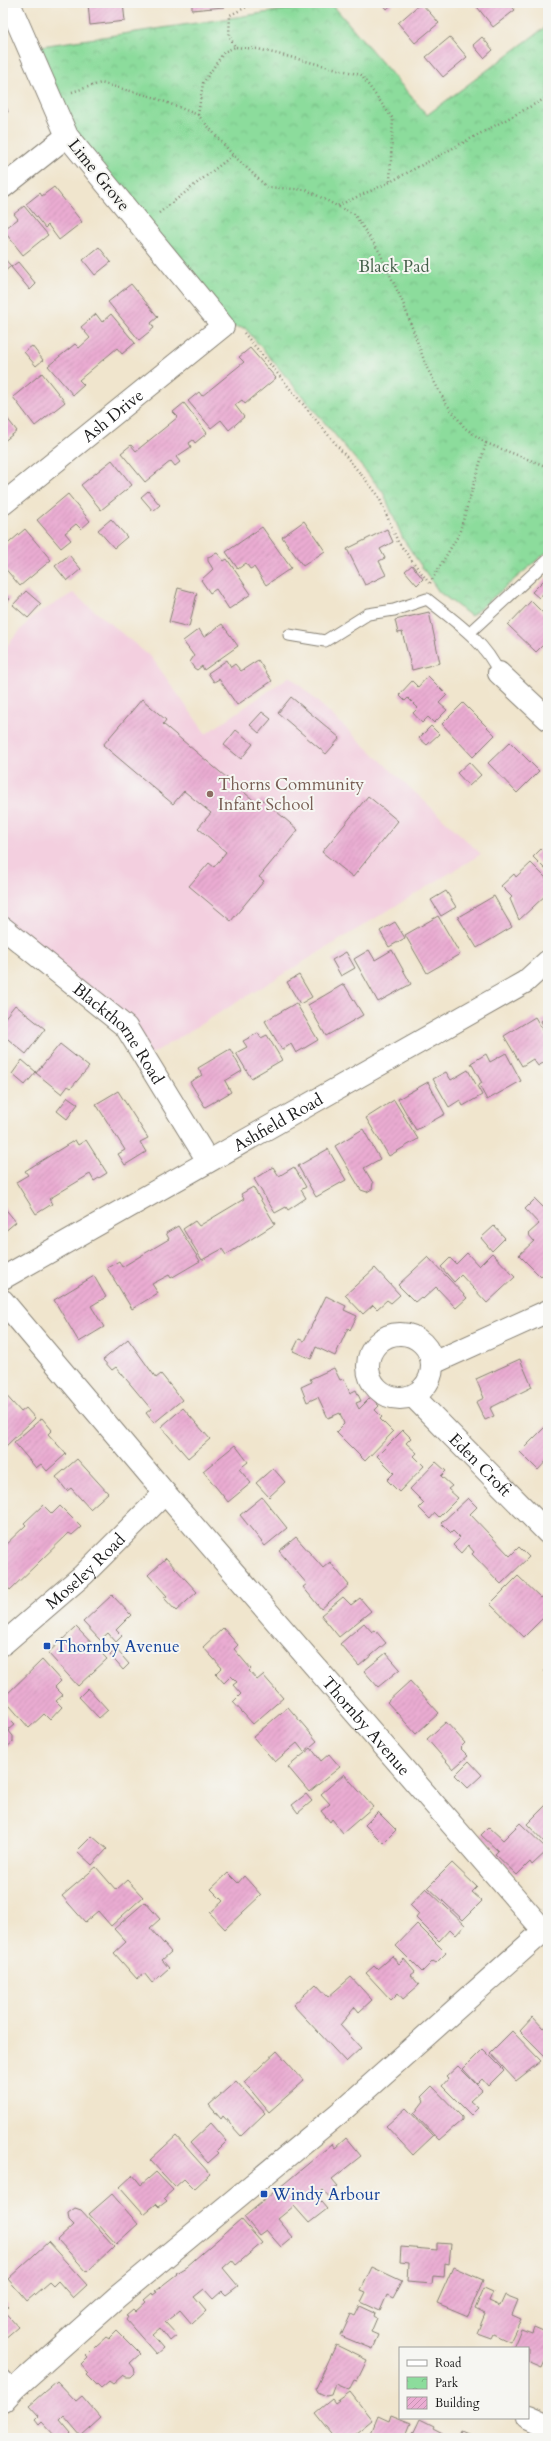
<svg xmlns="http://www.w3.org/2000/svg" width="551" height="2441" font-family="Cardo,serif">
<defs>
<pattern id="park-crowns" width="20" height="18" patternUnits="userSpaceOnUse"><rect width="20" height="18" fill="#8cdc9c"/><path d="M2 6a3 3 0 1 1 6 0M12 15a3 3 0 1 1 6 0" fill="none" stroke="#78bc86"/></pattern>
<pattern id="building-hatch" width="6" height="6" patternUnits="userSpaceOnUse"><rect width="6" height="6" fill="#eaacd2"/><path d="M-1 1l2-2M0 6l6-6M5 7l2-2" fill="none" stroke="#c893b4"/></pattern>
</defs>
<rect width="100%" height="100%" fill="#f6f6f2"/>
<filter id="ink" filterUnits="userSpaceOnUse"><feTurbulence type="fractalNoise" baseFrequency=".025" numOctaves="2"/><feDisplacementMap in="SourceGraphic" scale="8" xChannelSelector="R" yChannelSelector="G"/><feConvolveMatrix kernelMatrix="1 2 1 2 8 2 1 2 1" color-interpolation-filters="sRGB"/></filter>
<filter id="wash" filterUnits="userSpaceOnUse"><feTurbulence type="fractalNoise" baseFrequency=".012" numOctaves="4" result="noise"/><feDisplacementMap in="SourceGraphic" scale="16" xChannelSelector="R" yChannelSelector="G"/><feGaussianBlur stdDeviation="0.9" result="paint"/><feColorMatrix in="noise" values="0 0 0 0 0 0 0 0 0 0 0 0 0 0 0 0 0 1.4 0 .05"/><feComposite in="paint" operator="in"/></filter>
<g filter="url(#wash)">
<rect width="100%" height="100%" fill="#f0e5cd"/>
<path fill="#f3cfdf" d="M73,593L152,658L206,734L290,676L481,854L145,1058L3,928V650L32,617Z"/>
<path fill="url(#park-crowns)" stroke="#547c5c" d="M331,3L427,115L548,25V551L471,616L439,592L403,539L383,492L245,328L223,326L67,136L28,48Z"/>
<g id="blocks">
<path fill="url(#building-hatch)" d="M88,3H123L125,21L90,25Z
M192,3H223L224,7L192,10Z
M382,3H394L387,9Z
M421,3L439,23L415,43L398,23Z
M474,3H509L515,10L493,27Z
M450,37L467,57L443,77L426,57Z
M482,37L493,50L484,58L473,45Z
M3,98L8,112L3,114Z
M54,187L82,222L59,240L48,225L45,228L26,204L40,193L42,196Z
M24,206L48,235L23,255L3,230L18,219L14,214Z
M99,247L111,262L95,275L83,260Z
M3,257L11,266L3,273Z
M18,262L36,284L30,290L11,267Z
M131,284L158,317L151,323L154,328L139,340L108,302Z
M96,314L102,322L111,314L135,343L122,354L117,348L79,380L84,385L73,395L48,366L75,344L79,348L90,338L81,327Z
M32,346L43,360L36,366L24,352Z
M250,348L276,378L245,404L242,400L235,405L244,417L229,430L221,420L211,428L188,401L199,392L202,396L244,362L239,357Z
M42,373L65,402L35,426L13,397Z
M184,403L207,433L195,443L193,440L189,443L191,447L176,457L180,462L175,466L171,461L145,482L121,453L131,445L136,451L178,417L173,412Z
M3,413L17,431L3,442Z
M112,460L132,485L101,510L81,485Z
M148,491L160,505L153,511L141,497Z
M68,494L90,521L81,529L76,524L65,533L71,540L61,548L37,520Z
M111,519L127,537L114,548L98,530Z
M304,521L325,551L303,566L282,537Z
M262,527L291,568L266,585L254,567L250,569L246,563L238,569L226,552Z
M25,529L51,560L20,586L3,566V548Z
M387,529L393,542L380,549L385,558L379,561L386,575L365,585L347,549Z
M217,553L224,561L227,559L251,594L229,609L216,589L210,593L201,580L213,569L208,561V557Z
M69,555L81,569L67,581L55,566Z
M412,565L423,579L417,585L405,571Z
M546,578L548,580V588L539,598L532,592Z
M178,588L197,593L189,627L169,622Z
M26,591L41,604L28,618L13,605Z
M3,593L10,599L3,607Z
M531,601L548,618V640L536,652L508,625Z
M429,612L440,663L412,670L402,632L398,633L395,620Z
M222,624L238,646L204,670L202,666L197,670L194,668L190,662L194,656L183,641L199,629L204,637Z
M227,660L231,667L235,664L241,671L258,660L272,681L237,705L219,679L214,682L208,673Z
M428,676L447,695L439,703L447,710L434,723L428,717L422,723L413,713L418,708L408,698L405,701L399,695L412,681L418,687Z
M291,697L340,738L326,754L278,713Z
M142,699L166,720L163,724L258,804L262,799L298,830L259,877L264,881L231,921L189,886L209,863L214,867L226,852L198,828L211,813L184,791L173,804L103,745Z
M463,703L495,735L473,757L442,724Z
M262,712L271,719L259,733L250,725Z
M431,726L439,734L427,745L419,738Z
M236,730L253,744L241,759L224,745Z
M510,742L539,771L517,793L488,763Z
M469,762L481,775L469,786L457,773Z
M368,796L398,821L353,877L322,852Z
M548,842V872L533,857Z
M531,863L548,880L546,890L548,893L519,920L510,899L512,897L501,886L514,874L516,877Z
M446,891L456,907L441,916L431,900Z
M494,896L512,927L477,948L458,917Z
M438,916L460,954L427,973L405,935Z
M395,922L405,938L389,947L380,931Z
M369,950L375,960L392,950L411,984L378,1002L354,959Z
M346,952L355,968L341,976L332,960Z
M299,975L312,997L300,1004L287,982Z
M344,984L363,1015L326,1036L308,1005Z
M296,1003L318,1040L296,1053L291,1044L282,1050L265,1021Z
M15,1005L45,1029L26,1054L3,1035V1020Z
M548,1016V1034L541,1021Z
M535,1017L548,1039V1060L538,1066L533,1059L522,1066L504,1036Z
M258,1033L261,1038L267,1035L282,1060L251,1078L236,1053L247,1047L243,1041Z
M60,1044L89,1067L71,1088L68,1086L62,1094L36,1073Z
M230,1049L242,1071L225,1081L231,1092L205,1107L190,1082L202,1075L198,1068Z
M506,1053L521,1081L487,1100L479,1085L482,1083L471,1063L486,1054L490,1062Z
M22,1060L36,1072L25,1085L12,1074Z
M468,1070L482,1095L463,1106L460,1100L449,1107L433,1079L446,1072L451,1080Z
M428,1082L445,1114L416,1130L398,1099Z
M118,1091L148,1138L140,1142L146,1152L125,1165L118,1154L125,1150L96,1104Z
M68,1097L78,1104L67,1119L57,1111Z
M394,1100L418,1139L389,1156L366,1118Z
M363,1129L380,1159L364,1168L373,1183L372,1189L367,1192L361,1190L335,1146Z
M75,1140L78,1145L86,1140L107,1173L94,1181L90,1174L49,1199L52,1204L36,1214L16,1182L28,1175L25,1171Z
M328,1149L346,1180L316,1197L298,1166Z
M273,1167L279,1176L294,1167L306,1187L301,1190L306,1198L288,1210L286,1207L275,1213L254,1179Z
M253,1187L275,1224L226,1255L222,1249L202,1260L183,1229L195,1221L199,1226L244,1199L241,1194Z
M535,1199L548,1212V1270L541,1277L519,1255L534,1241L528,1234L539,1224L525,1209Z
M3,1206L16,1222L3,1233Z
M178,1226L200,1261L171,1278L169,1275L152,1284L158,1293L132,1309L107,1268L119,1261L122,1267L169,1239L166,1233Z
M494,1226L505,1238L492,1251L481,1238Z
M467,1253L479,1266L492,1253L515,1277L487,1303L461,1275L454,1282L441,1267L450,1258L456,1264Z
M428,1257L467,1298L456,1308L436,1287L423,1299L421,1297L415,1302L398,1285Z
M375,1268L400,1295L391,1303L387,1300L377,1309L373,1305L363,1314L345,1295Z
M94,1276L106,1297L91,1306L104,1327L79,1342L54,1300Z
M326,1296L346,1306L344,1310L357,1316L350,1330L348,1328L335,1356L316,1347L311,1359L293,1351L299,1339L304,1341Z
M128,1339L156,1378L161,1374L182,1400L154,1423L146,1413L151,1409L116,1367L112,1370L103,1360Z
M520,1359L532,1387L490,1408L494,1416L485,1420L476,1402L484,1398L476,1379Z
M334,1368L340,1380L344,1379L350,1393L356,1390L361,1401L356,1403L359,1409L371,1397L379,1406L375,1410L382,1417L380,1419L393,1432L365,1461L336,1432L344,1424L340,1413L328,1418L318,1397L307,1402L301,1387L312,1382L310,1379Z
M3,1392L21,1412L26,1408L35,1418L4,1448Z
M183,1408L210,1439L188,1458L161,1427Z
M42,1418L52,1430L48,1434L66,1454L47,1471L41,1464L36,1468L14,1442Z
M548,1424V1459L538,1470L520,1452Z
M403,1430L411,1438L406,1443L417,1453L414,1456L424,1466L399,1492L387,1480L394,1473L377,1456Z
M235,1445L248,1462L239,1469L251,1483L228,1502L203,1471Z
M77,1459L108,1493L90,1509L71,1488L67,1491L56,1477Z
M436,1462L446,1471L441,1476L452,1486L448,1489L458,1498L439,1517L435,1513L430,1519L419,1508L424,1503L410,1489Z
M273,1468L285,1482L269,1497L256,1483Z
M262,1497L287,1528L265,1546L240,1515Z
M468,1498L477,1507L470,1514L510,1556L519,1547L529,1557L501,1584L472,1554L474,1552L468,1545L461,1553L453,1545L460,1538L453,1531L451,1533L441,1523Z
M43,1505L52,1514L60,1506L81,1527L72,1535L69,1533L10,1590L3,1582V1547L26,1525L24,1523Z
M296,1537L323,1568L330,1562L349,1585L321,1609L303,1587L307,1584L279,1551Z
M166,1558L197,1592L176,1611L164,1598L167,1596L148,1575Z
M518,1576L541,1598L545,1594L548,1597V1613L524,1637L490,1604Z
M112,1595L131,1615L116,1630L122,1636L116,1642L108,1633L100,1640L83,1622Z
M343,1597L351,1605L360,1598L371,1611L339,1637L321,1615Z
M364,1623L372,1632L375,1630L386,1643L359,1666L340,1644Z
M76,1627L107,1659L78,1686L48,1653Z
M223,1628L238,1645L234,1649L251,1669L249,1671L257,1680L263,1675L283,1698L253,1724L233,1702L241,1694L233,1685L237,1682L231,1676L224,1683L216,1674L222,1668L203,1647Z
M116,1649L129,1664L123,1670L110,1655Z
M386,1653L400,1669L378,1687L364,1671Z
M42,1660L61,1681L55,1687L63,1695L56,1701L62,1707L50,1720L44,1714L29,1728L3,1698Z
M410,1681L439,1713L416,1734L387,1702Z
M88,1688L108,1710L99,1718L79,1697Z
M288,1707L317,1741L304,1752L297,1743L275,1762L253,1737Z
M3,1712L15,1724L8,1730L13,1736V1742L7,1747H3Z
M446,1722L465,1743L460,1748L468,1756L453,1769L427,1739Z
M311,1748L321,1761L329,1754L340,1767L309,1792L288,1767Z
M469,1761L482,1775L468,1788L455,1775Z
M344,1774L373,1807L343,1833L332,1819L330,1822L321,1811L330,1804L321,1794Z
M306,1794L312,1801L298,1813L292,1805Z
M548,1803V1845H547L527,1824Z
M378,1812L396,1830L383,1843L365,1825Z
M520,1823L548,1850L532,1865L530,1862L517,1875L495,1854L498,1851L481,1835L489,1827L503,1840Z
M92,1836L107,1849L92,1865L77,1851Z
M452,1863L477,1887L472,1892L482,1901L463,1920L428,1887Z
M96,1867L116,1890L127,1880L143,1897L111,1926L98,1911L85,1922L62,1896Z
M228,1873L238,1883L244,1876L261,1895L225,1929L210,1913L223,1901L211,1889Z
M426,1888L465,1925L456,1935L450,1929L439,1941L416,1918L419,1914L410,1905Z
M145,1902L160,1919L150,1928L171,1952L162,1960L169,1968L152,1983L144,1973L137,1979L114,1953L126,1942L114,1929Z
M417,1924L446,1953L436,1963L433,1961L422,1972L396,1946Z
M392,1956L399,1964L404,1959L415,1972L411,1975L419,1985L403,1999L398,1993L391,2000L366,1973L374,1966L377,1969Z
M351,1977L372,2000L359,2012L355,2007L340,2025L361,2048L346,2062L293,2005L316,1984L328,1997Z
M533,2017L543,2028L546,2026L548,2028V2059L520,2031Z
M512,2031L541,2061L516,2081L490,2053Z
M483,2049L504,2070L488,2086L482,2079L477,2084L463,2069Z
M277,2051L304,2081L269,2112L244,2082Z
M458,2066L482,2090L470,2101L478,2108L471,2115L442,2086L448,2079L446,2077Z
M236,2081L265,2113L241,2136L223,2116L221,2119L209,2105Z
M432,2086L462,2117V2120L439,2140L414,2114L424,2101L421,2097Z
M406,2108L433,2136L413,2155L386,2126Z
M211,2123L227,2141L217,2151L219,2153L208,2163L190,2143Z
M176,2136L210,2174L194,2189L184,2179L175,2187L150,2160Z
M346,2138L361,2156L332,2179L338,2186L333,2190L338,2196L333,2201L323,2190L316,2196L327,2209L309,2223L294,2206L278,2219L293,2237L281,2247L266,2230L259,2235L244,2217L332,2144L335,2148Z
M156,2172L173,2190L164,2198L167,2201L159,2207L156,2204L144,2214L120,2187L133,2175L141,2185Z
M112,2194L138,2224L116,2244L89,2214Z
M75,2208L81,2210L114,2246L87,2272L58,2240L74,2225L69,2220L68,2213Z
M241,2219L262,2243L236,2265L232,2260L223,2268L238,2286L226,2295L222,2291L213,2299L204,2289L194,2297L206,2311L192,2324L180,2310L173,2316L165,2322L177,2335L170,2341L160,2328L152,2335L163,2348L156,2354L126,2320L128,2317L126,2316L133,2310L135,2312L146,2302L144,2300L152,2293L153,2295L157,2292L155,2291L177,2274L176,2273L186,2267Z
M48,2242L87,2285L73,2298L58,2281L53,2286L49,2282L27,2301L8,2279Z
M437,2243L451,2244L449,2264L445,2263L444,2277L433,2276L432,2284L407,2282L408,2263L400,2262L401,2247L437,2250Z
M372,2267L402,2281L393,2298L387,2295L380,2311L361,2302L366,2292L361,2290Z
M453,2267L483,2280L468,2316L437,2303Z
M484,2288L493,2292L489,2301L500,2306L505,2295L518,2300L512,2315L521,2319L510,2342L493,2334L491,2338L477,2333L485,2314L475,2309Z
M3,2301L8,2306L3,2310L18,2327L3,2340Z
M360,2306L375,2313L374,2316L377,2318L371,2332L378,2335L372,2349L341,2336L351,2314L355,2316Z
M534,2327L548,2333V2354L542,2368L528,2362V2348H513L521,2329L532,2333Z
M117,2331L140,2354L130,2363L134,2368L135,2373L131,2377H126L123,2375L113,2384L109,2381L101,2388L97,2384L96,2385L86,2375L88,2373L81,2365L88,2358L86,2356L96,2346L106,2337L109,2339Z
M336,2345L367,2360L357,2381L354,2380L349,2390L335,2384L331,2395L326,2396L318,2392L316,2388Z
M57,2381L76,2401L82,2396L101,2418L81,2436L64,2416L60,2420L71,2433L68,2436L70,2438H57L42,2422L39,2425L35,2420L39,2416L29,2405Z
M350,2392L372,2420L350,2438H335L315,2413L332,2399L335,2403Z
M391,2415L411,2423L405,2438H369L378,2416L389,2421Z
M420,2419L434,2426L433,2428L452,2438H411Z
M461,2431L477,2438H458Z"/>
</g>
</g>
<g filter="url(#ink)">
<use href="#blocks" fill-opacity="0" stroke="#868074" stroke-width="1"/>
<g fill="none" stroke-linecap="round" stroke-linejoin="round">
<defs>
<path id="service" d="M469,633L548,560
M289,635L325,641L368,614L394,610L427,599C454,621 484,640 499,673
M3,2375L15,2388"/>
<g id="minor">
<path d="M3,187L67,136"/>
<path id="s1" d="M3,504L223,326L67,136L9,3"/>
<path d="M499,673L548,719"/>
<path id="s2" d="M3,928L126,1027L208,1161"/>
<path id="s3" d="M3,1278L525,982L548,961"/>
<path id="s4" d="M3,1301L165,1493L544,1931"/>
<circle cx="400" cy="1366" r="32"/>
<path d="M433,1363L548,1311"/>
<path id="s5" d="M413,1396L548,1533"/>
<path id="s6" d="M3,1644L83,1575L165,1493"/>
<path d="M528,2417L548,2426"/>
</g>
<path id="tertiary" d="M3,2401L15,2388L117,2297L344,2109L548,1927"/>
</defs>
<use href="#service" stroke="#868074" stroke-width="13"/>
<use href="#minor" stroke="#868074" stroke-width="24"/>
<use href="#tertiary" stroke="#868074" stroke-width="24"/>
<path stroke="#868074" stroke-width="2.5" stroke-dasharray="1 3" stroke-linecap="butt" d="M253,4L230,15L229,35L235,47L258,49L361,75L393,119L390,181
M72,92L101,83L153,97L198,115L233,155L267,187L307,190L337,206
M198,115L203,83L224,52L235,47
M159,213L233,155
M244,333L378,495L398,542L429,583
M486,443L465,428L445,402L427,368L403,303L379,251L354,214L337,206L390,182L548,97
M430,583L459,534L486,443L548,467
M548,1659L545,1672L548,1676"/>
<use href="#service" stroke="#fff" stroke-width="11"/>
<use href="#minor" stroke="#fff" stroke-width="22"/>
<use href="#tertiary" stroke="#fff" stroke-width="22"/>
</g>
</g>
<circle fill="#8d6e63" stroke="#f6f6f2" stroke-width="1.5" cx="210" cy="794" r="4"/>
<g fill="#1a4fb4" stroke="#f6f6f2" stroke-width="1.5">
<rect x="43" y="1642" width="8" height="8" rx="2"/>
<rect x="260" y="2190" width="8" height="8" rx="2"/>
</g>
<g text-anchor="middle" dominant-baseline="central" stroke-width="4" stroke-linejoin="round" paint-order="stroke">
<g font-size="17" fill="#1c1c1c" stroke="#f6f6f2">
<text transform="translate(99 175) rotate(51)">Lime Grove</text>
<text stroke="none"><textPath href="#s1" startOffset="141">Ash Drive</textPath></text>
<text stroke="none"><textPath href="#s2" startOffset="158">Blackthorne Road</textPath></text>
<text stroke="none"><textPath href="#s3" startOffset="316">Ashfield Road</textPath></text>
<text stroke="none"><textPath href="#s5" startOffset="96">Eden Croft</textPath></text>
<text stroke="none"><textPath href="#s6" startOffset="110">Moseley Road</textPath></text>
<text stroke="none"><textPath href="#s4" startOffset="559">Thornby Avenue</textPath></text>
</g>
<g font-size="17" fill="#435f49" stroke="#f6f6f2">
<text x="394" y="266">Black Pad</text>
</g>
<g font-size="17" fill="#785e54" stroke="#f6f6f2" text-anchor="start">
<text x="218" y="784">Thorns Community<tspan x="218" dy="20">Infant School</tspan></text>
</g>
<g font-size="17" fill="#164399" stroke="#f6f6f2" text-anchor="start">
<text x="55" y="1646">Thornby Avenue</text>
<text x="272" y="2194">Windy Arbour</text>
</g>
</g>
<rect width="551" height="2441" fill="none" stroke="#f6f6f2" stroke-width="16"/>
<rect x="399" y="2347" width="130" height="72" fill="#f6f6f2" stroke="#9f9f9c"/>
<rect x="407" y="2360" width="20" height="6" fill="#ffffff" stroke="#9f9f9c"/>
<text x="435" y="2367" font-size="12" fill="#1c1c1c">Road</text>
<rect x="407" y="2377" width="20" height="12" fill="url(#park-crowns)" stroke="#9f9f9c"/>
<text x="435" y="2387" font-size="12" fill="#1c1c1c">Park</text>
<rect x="407" y="2397" width="20" height="12" fill="url(#building-hatch)" stroke="#9f9f9c"/>
<text x="435" y="2407" font-size="12" fill="#1c1c1c">Building</text>
</svg>
